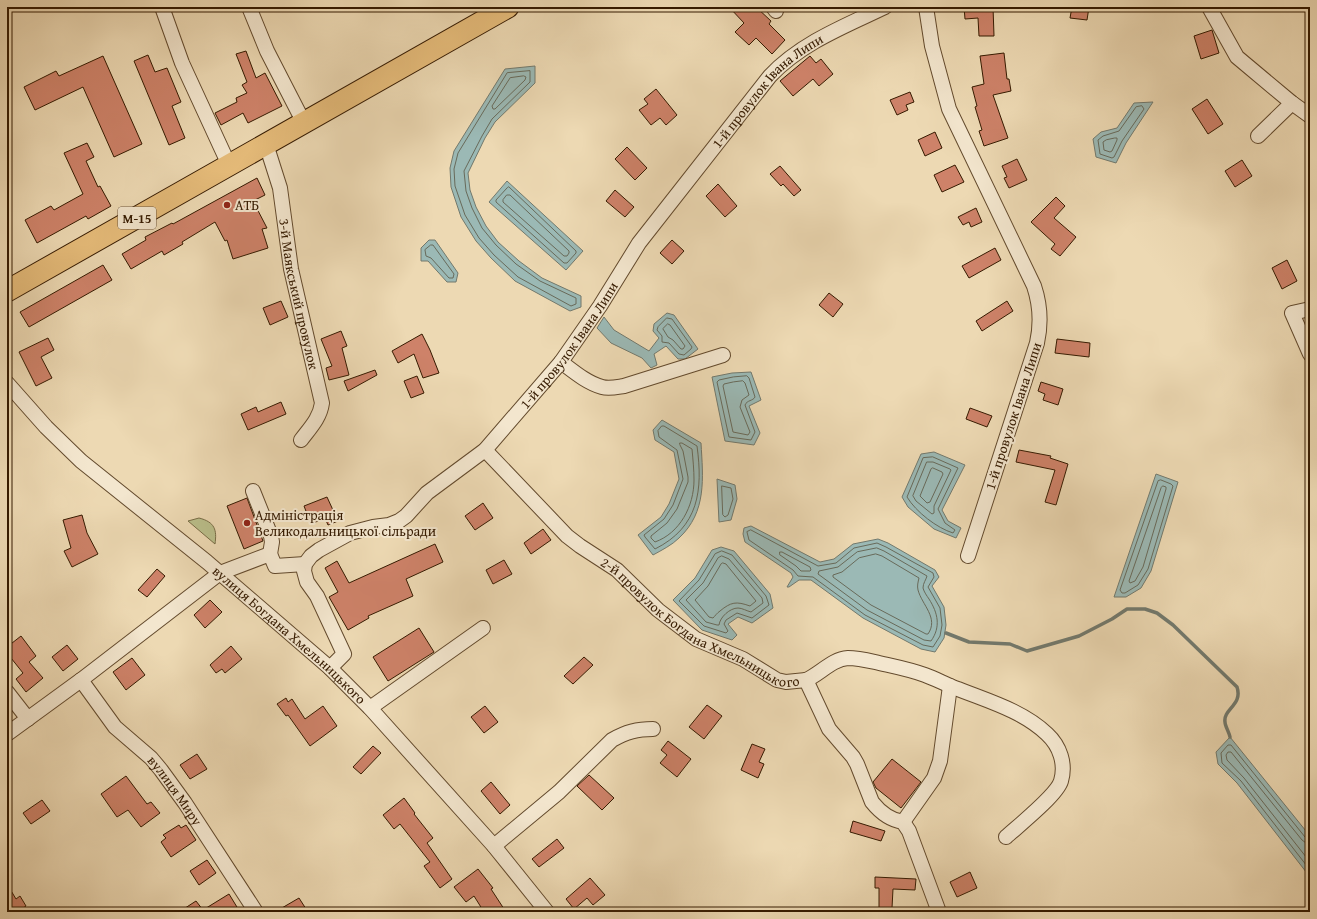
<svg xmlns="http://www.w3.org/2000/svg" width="1317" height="919" font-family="'Gentium Book Plus',serif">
<rect width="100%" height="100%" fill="#edd9b3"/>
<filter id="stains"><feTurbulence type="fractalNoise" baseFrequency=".005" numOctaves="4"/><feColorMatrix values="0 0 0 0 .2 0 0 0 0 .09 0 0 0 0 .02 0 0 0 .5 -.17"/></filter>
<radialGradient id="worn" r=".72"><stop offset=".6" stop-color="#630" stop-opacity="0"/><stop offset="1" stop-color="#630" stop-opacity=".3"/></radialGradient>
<path fill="#babf8b" stroke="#786c46" d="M199,518C215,522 217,530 215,544L188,521Z"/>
<path fill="#9bb9b5" stroke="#72796d" d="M535,66V83L495,122L485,138L468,173L470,190L476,207L486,226L498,242L519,261L542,278L581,296V307L570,311L515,281L491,258L476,241L461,217L451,187L450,168L454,151L505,69Z
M1153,102L1126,143L1116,163L1096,157L1093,139L1101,132L1117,128L1134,103Z
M507,181L583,251L566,270L489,202Z
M429,240H435L458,273L456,282H447L428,261H421V248Z
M667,313L674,315L698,349L685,359H678L666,346L654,354L657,365L651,368L642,358L611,343L597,328L604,317L614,330L649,351L659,338L653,331L654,324Z
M751,372L761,400L749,406L760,433L754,445L725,441L712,377L732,373Z
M662,420L701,443C703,478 707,512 679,538C672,545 662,550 653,555L638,535L661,517L669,504L679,479L674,452L655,440L653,430Z
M934,452L965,465L942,510L948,521L961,528L956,538L934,529L908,507L902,497L921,454Z
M1156,474L1178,482L1151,571L1141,588L1126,597H1114Z
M717,479L735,485L737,499L731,520L719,522Z
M751,526L820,562L834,559L853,544L878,539L888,543L935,570L939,577L932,586L944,607L946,625L944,638L935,652L921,649L863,618L811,580H799L789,587H787L793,577L791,573L745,542L743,534L744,528Z
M721,547L734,551L770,594L773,608L752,623L738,617L728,624L737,635L732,640L702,630L673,600L695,578L712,550Z
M1230,737L1310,836V877L1237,783L1218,764L1216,752Z"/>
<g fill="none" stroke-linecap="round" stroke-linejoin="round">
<path stroke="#686a5a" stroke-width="1" d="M530,71V82L492,119L482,136L464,171L466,191L472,208L482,228L496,245L516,264L540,281L576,298V304L571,306L518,277L494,255L479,238L465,215L455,186L454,169L458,153L507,73Z
M524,76L526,77L525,80L495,109H493L492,106L510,78Z
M1142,106L1144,109L1122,141L1114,157L1112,158L1100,154L1098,140L1103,136L1119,131L1136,107Z
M1115,138H1117V140L1112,151L1110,152L1104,150L1103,142L1106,140Z
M509,187L576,251V253L567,263H564L496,202V200L507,188Z
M507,195H510L569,251V253L567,256H564L503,202V200Z
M431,245H433L454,274L453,278H449L431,258L426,256L425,250Z
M667,318L672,319L692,347L691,349L684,355L679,354L669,343L662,342V336L657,330L658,327Z
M668,324L670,325L685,346L683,349H681L673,340L668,337L663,329Z
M747,376L749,378L755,397C753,401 747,400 745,405L755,432L751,440L729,437L717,382L719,380L733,377Z
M743,381L745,383L749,395L742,400L740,407L750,432L748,435L733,432L723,386L724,384L733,382Z
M662,426H664L697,446C703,490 699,527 655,549L645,537L644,535L664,519L673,505L683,479L677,450L659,437L658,431Z
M680,443H682L692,449C693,460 694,470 694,480C694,506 680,533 655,542L651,538V536L667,523L677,509L688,482V477L683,451L680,445Z
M933,457L958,468L938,509L945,523L955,530L953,533C937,528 916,512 907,497L923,458Z
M927,462H933L950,469L951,470L934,506V513L932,514L916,501L913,496Z
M933,468L942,472L943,474L930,502L927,503L920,496L931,469Z
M1161,480L1171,484L1173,486L1148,569L1138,585L1125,593H1122L1120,590L1158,481Z
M722,486L731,488L733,499L728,515L725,517L723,515Z
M1163,486L1166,487V489L1143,567L1135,581L1130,583L1129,581L1161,488Z
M751,530L818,566L836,563L854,548L877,543L886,547L933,573L934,577L928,587L940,608L942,625L940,636L933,647L923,645L865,615L813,577L798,576L793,570L749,540L747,532Z
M877,548L884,551L927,576C926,580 923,583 923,588C924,592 927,596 929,599C938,613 941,627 931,641L924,640L867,610L818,574L819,571L838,567L857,552Z
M722,551L732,555L766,596L769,605L752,618L737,613L726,620L724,624L728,631L726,633L704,626L679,601L699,580L715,554Z
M780,552H782L810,567L811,570L810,571H801L796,566L780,555Z
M876,554L882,556L919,578C918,582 917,586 918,590C922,605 939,618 928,634H926L871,605L833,577V575L842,572L859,558Z
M722,556L729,559L762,598L763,603L751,612C747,611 742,608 738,608C730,608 720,617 719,625H717L706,622L686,600L703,583L718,558Z
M723,563L726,564L756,601L750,606C736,601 731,602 720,611C717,613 715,616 713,618L709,617L695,600L708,586L721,564Z
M1310,838L1305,837L1231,745H1228L1221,753L1222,763L1241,781L1310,870
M1310,843H1306L1302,840L1231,752H1228L1226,755L1227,760L1244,778L1310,862"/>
<path stroke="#72796d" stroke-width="3.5" d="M946,633L969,642L1010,644L1027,651L1079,636L1112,619L1127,609H1145L1157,613L1173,625L1237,687C1243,705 1223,709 1225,722C1225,726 1229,732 1230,737"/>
</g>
<path fill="#ce8269" stroke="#351a00" d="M729,7H756L771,21L769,24L785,40L772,54L756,38L749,45L735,32L744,23Z
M964,7H993L994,36H979L978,18L965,19Z
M1072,7H1089L1087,20L1070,18Z
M1212,30L1219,53L1201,59L1194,36Z
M246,51L256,78L265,73L282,106L248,123L243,113L221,125L215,113L237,102L236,98L247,93L242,85L247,82L236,54Z
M1004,53L1007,79H1009L1011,91L993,95L1008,138L984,146L979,131L982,130L975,107L977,106L972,87L984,84L980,56Z
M148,55L155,72L167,68L181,102L172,106L185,138L169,145L134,61Z
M103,56L142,144L114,157L83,87L35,110L24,87L56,71L59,76Z
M810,56L816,63L821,59L833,74L819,86L813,79L793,96L780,81Z
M656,89L677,115L666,125L660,118L651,125L639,110L648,104L644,99Z
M910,92L914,102L906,105L908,110L897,115L890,100Z
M1207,99L1223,124L1208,134L1192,109Z
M935,132L942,148L925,156L918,140Z
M87,143L94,157L86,161L98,187L100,186L111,206L88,219L86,216L37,243L25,220L51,206L54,210L83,194L64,153Z
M627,147L647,168L635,180L615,159Z
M1017,159L1027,180L1009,188L1004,178L1007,177L1002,166Z
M1242,160L1252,176L1235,187L1225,171Z
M955,165L964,182L942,192L934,175Z
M780,166L801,190L794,196L783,184L781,186L770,174Z
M257,178L265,195L253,201L267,228L262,229L268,248L233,259L227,240L225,241L215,222L182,242L183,244L164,255L162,251L131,269L122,254L146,240L145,237L172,223L173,224Z
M718,184L737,206L725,217L706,196Z
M615,190L634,207L625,217L606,201Z
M1056,197L1065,206L1054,218L1076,237L1060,256L1051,249L1055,244L1031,222Z
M976,208L982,222L971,227L969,222L963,225L958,217Z
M672,240L684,251L672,264L660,253Z
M995,248L1001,260L969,278L962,266Z
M1287,260L1297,281L1282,289L1272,268Z
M103,265L112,280L29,327L20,312Z
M829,293L843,304L833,317L819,305Z
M281,301L288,317L270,325L263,308Z
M1007,301L1013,311L982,331L976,321Z
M341,331L347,346L342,348L349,375L329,380L326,368L332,366L321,339Z
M422,334L430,350L439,373L423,378L414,354L398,363L392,351Z
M48,338L54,350L41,357L52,378L36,386L19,352Z
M1057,339L1090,343L1089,357L1055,353Z
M375,370L377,375L348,391L344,381Z
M417,376L424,393L411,398L404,381Z
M1041,382L1063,389L1058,405L1043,400L1045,394L1038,391Z
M281,402L286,414L248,430L241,414L256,407L258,412Z
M970,408L992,416L987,427L966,419Z
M1019,450L1051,456L1050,458L1068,464L1056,505L1045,502L1055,470L1016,462Z
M327,497L338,521L328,525L325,518L311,524L304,506Z
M247,498L263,541L244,549L227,506Z
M483,503L493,518L475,530L465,516Z
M82,515L87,533L98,554L72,567L64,551L71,548L63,520Z
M543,529L551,540L531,554L524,543Z
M435,544L443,562L406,579L413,596L368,616L369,618L348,630L329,597L338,592L325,568L337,561L349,583Z
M504,560L512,574L493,584L486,570Z
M157,569L165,576L147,597L138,590Z
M210,600L222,612L205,628L194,615Z
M419,628L434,652L388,681L373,657Z
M21,636L36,656L29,662L43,678L26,692L16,679L23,673L7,653V647Z
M67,645L78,659L63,671L52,657Z
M231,646L242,659L225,673L222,669L216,673L210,665Z
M584,657L593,665L573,684L564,676Z
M132,658L145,675L126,690L113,672Z
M286,698L288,702L292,699L305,719L323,706L337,726L310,746L288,715L286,716L277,704Z
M707,705L722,716L704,739L689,727Z
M485,706L498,722L484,733L471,717Z
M668,741L691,759L677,777L660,763L667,755L661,750Z
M752,744L765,749L759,762L764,764L758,778L741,770Z
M373,746L381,753L361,774L353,767Z
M197,754L207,769L190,779L180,765Z
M892,759L921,782L901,808L876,788L873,782Z
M589,775L614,798L602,810L577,786Z
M126,776L147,804L151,802L160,813L141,827L128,810L117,817L101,794Z
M491,782L510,805L500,814L481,791Z
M404,798L415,813L414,814L433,838L427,843L452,879L440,888L424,866L430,862L400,824L394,829L383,815Z
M42,800L50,811L31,824L23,813Z
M853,821L885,831L881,841L850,832Z
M179,825L181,828L186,825L196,840L171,857L161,842L166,838L163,835Z
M557,839L564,848L539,867L532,859Z
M207,860L216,873L199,885L190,871Z
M478,869L493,888L491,889L506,912H484L474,896L466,902L454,887Z
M970,872L977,888L957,897L950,882Z
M875,877L916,879L915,890L893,889L892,908H879V888H875Z
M590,878L605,895L593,905L587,898L574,909L566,899Z
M7,884L16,899L20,896L26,906L17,912H7Z
M229,894L240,912H179L196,901L203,910Z
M299,898L308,912H275Z"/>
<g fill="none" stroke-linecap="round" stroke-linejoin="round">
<defs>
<g id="minor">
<path d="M162,7L182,63L229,165"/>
<path d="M249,7L267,51L304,123"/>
<path d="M773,7L776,11"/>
<path d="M926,7L932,46L949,109L1034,286C1040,304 1041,325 1037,343L968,556"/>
<path d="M1209,7L1237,57L1292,103L1310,116"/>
<path d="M1258,136L1292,103"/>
<path id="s1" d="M266,144L280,188L291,269L322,403C320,418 310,428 301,440"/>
<path d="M1310,309L1292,313L1310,354"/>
<path d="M561,362C573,371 587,383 602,387C609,389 617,387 624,386L723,355"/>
<path id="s2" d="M7,383L46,427L81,461L207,562L330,668L370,708L494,846L547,912"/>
<path id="s3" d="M485,450L567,536L580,546L617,570L658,610L696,639L743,659L777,680L786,682L806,680L829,729L853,757L857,764L872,802C880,812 890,820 903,822L909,831L939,912"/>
<path d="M253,491L271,536L272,542L270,554"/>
<path id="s4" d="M330,668L344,654L317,596L307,582L304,571L305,564L311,556L319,550L350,533L373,527L389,525L399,521L406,516L427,493L485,450L561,362L600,306L639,243L770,76C801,43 845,26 885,7"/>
<path id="s5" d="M81,680L115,727L151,758L161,770L185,803L256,912"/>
<path d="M806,680C820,674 832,659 848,658C857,658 866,660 875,662C892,666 909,669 925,675C936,679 947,685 958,689C988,701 1023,711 1047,734C1060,746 1066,764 1061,781C1057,795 1018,826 1006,837"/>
<path d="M7,692L28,719"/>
<path d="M370,708L483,628"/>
<path d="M7,734L81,680L220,573L270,554L275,566L305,564"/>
<path d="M903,822L934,778L940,761L950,686"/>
<path d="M494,846L559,792L612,740C626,732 637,729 653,729"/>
</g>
<path id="highway" d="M7,291L508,7"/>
</defs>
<use href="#minor" stroke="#634a2d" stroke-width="16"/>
<use href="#highway" stroke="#351a00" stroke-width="23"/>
<use href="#minor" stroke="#f3e6ce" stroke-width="14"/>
<use href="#highway" stroke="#e6bc7a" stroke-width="21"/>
</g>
<g fill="#8f2418" stroke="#f3e6ce" stroke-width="1.5">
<circle cx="227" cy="205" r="4"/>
<circle cx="247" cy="523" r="4"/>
</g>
<g text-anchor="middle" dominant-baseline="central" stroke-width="4" stroke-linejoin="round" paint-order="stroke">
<rect fill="#f3e6ce" stroke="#6e573e" stroke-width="1" x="118" y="207" width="38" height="22" rx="3"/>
<g font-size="13" font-weight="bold" fill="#351a00">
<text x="137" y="218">М-15</text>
</g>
<g font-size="14" fill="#351a00" stroke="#f3e6ce">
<text stroke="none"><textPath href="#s4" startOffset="796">1-й провулок Івана Липи</textPath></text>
<text stroke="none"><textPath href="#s1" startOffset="154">3-й Маякський провулок</textPath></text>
<text stroke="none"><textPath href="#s4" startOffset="472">1-й провулок Івана Липи</textPath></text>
<text transform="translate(1013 416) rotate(-72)">1-й провулок Івана Липи</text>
<text stroke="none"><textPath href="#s3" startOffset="280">2-й провулок Богдана Хмельницького</textPath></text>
<text stroke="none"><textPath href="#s2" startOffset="379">вулиця Богдана Хмельницького</textPath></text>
<text stroke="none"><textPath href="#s5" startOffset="146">вулиця Миру</textPath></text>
</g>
<g font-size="14" fill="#351a00" stroke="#f3e6ce" text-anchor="start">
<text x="235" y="205">АТБ</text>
<text x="255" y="515">Адміністрація<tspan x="255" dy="16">Великодальницької сільради</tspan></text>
</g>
</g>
<rect width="1317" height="919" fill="none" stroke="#edd9b3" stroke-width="24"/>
<rect x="8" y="8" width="1301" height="903" fill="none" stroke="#351a00" stroke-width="2"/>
<rect x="12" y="12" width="1293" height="895" fill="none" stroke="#351a00"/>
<rect width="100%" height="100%" filter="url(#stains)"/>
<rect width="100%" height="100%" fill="url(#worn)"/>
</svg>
